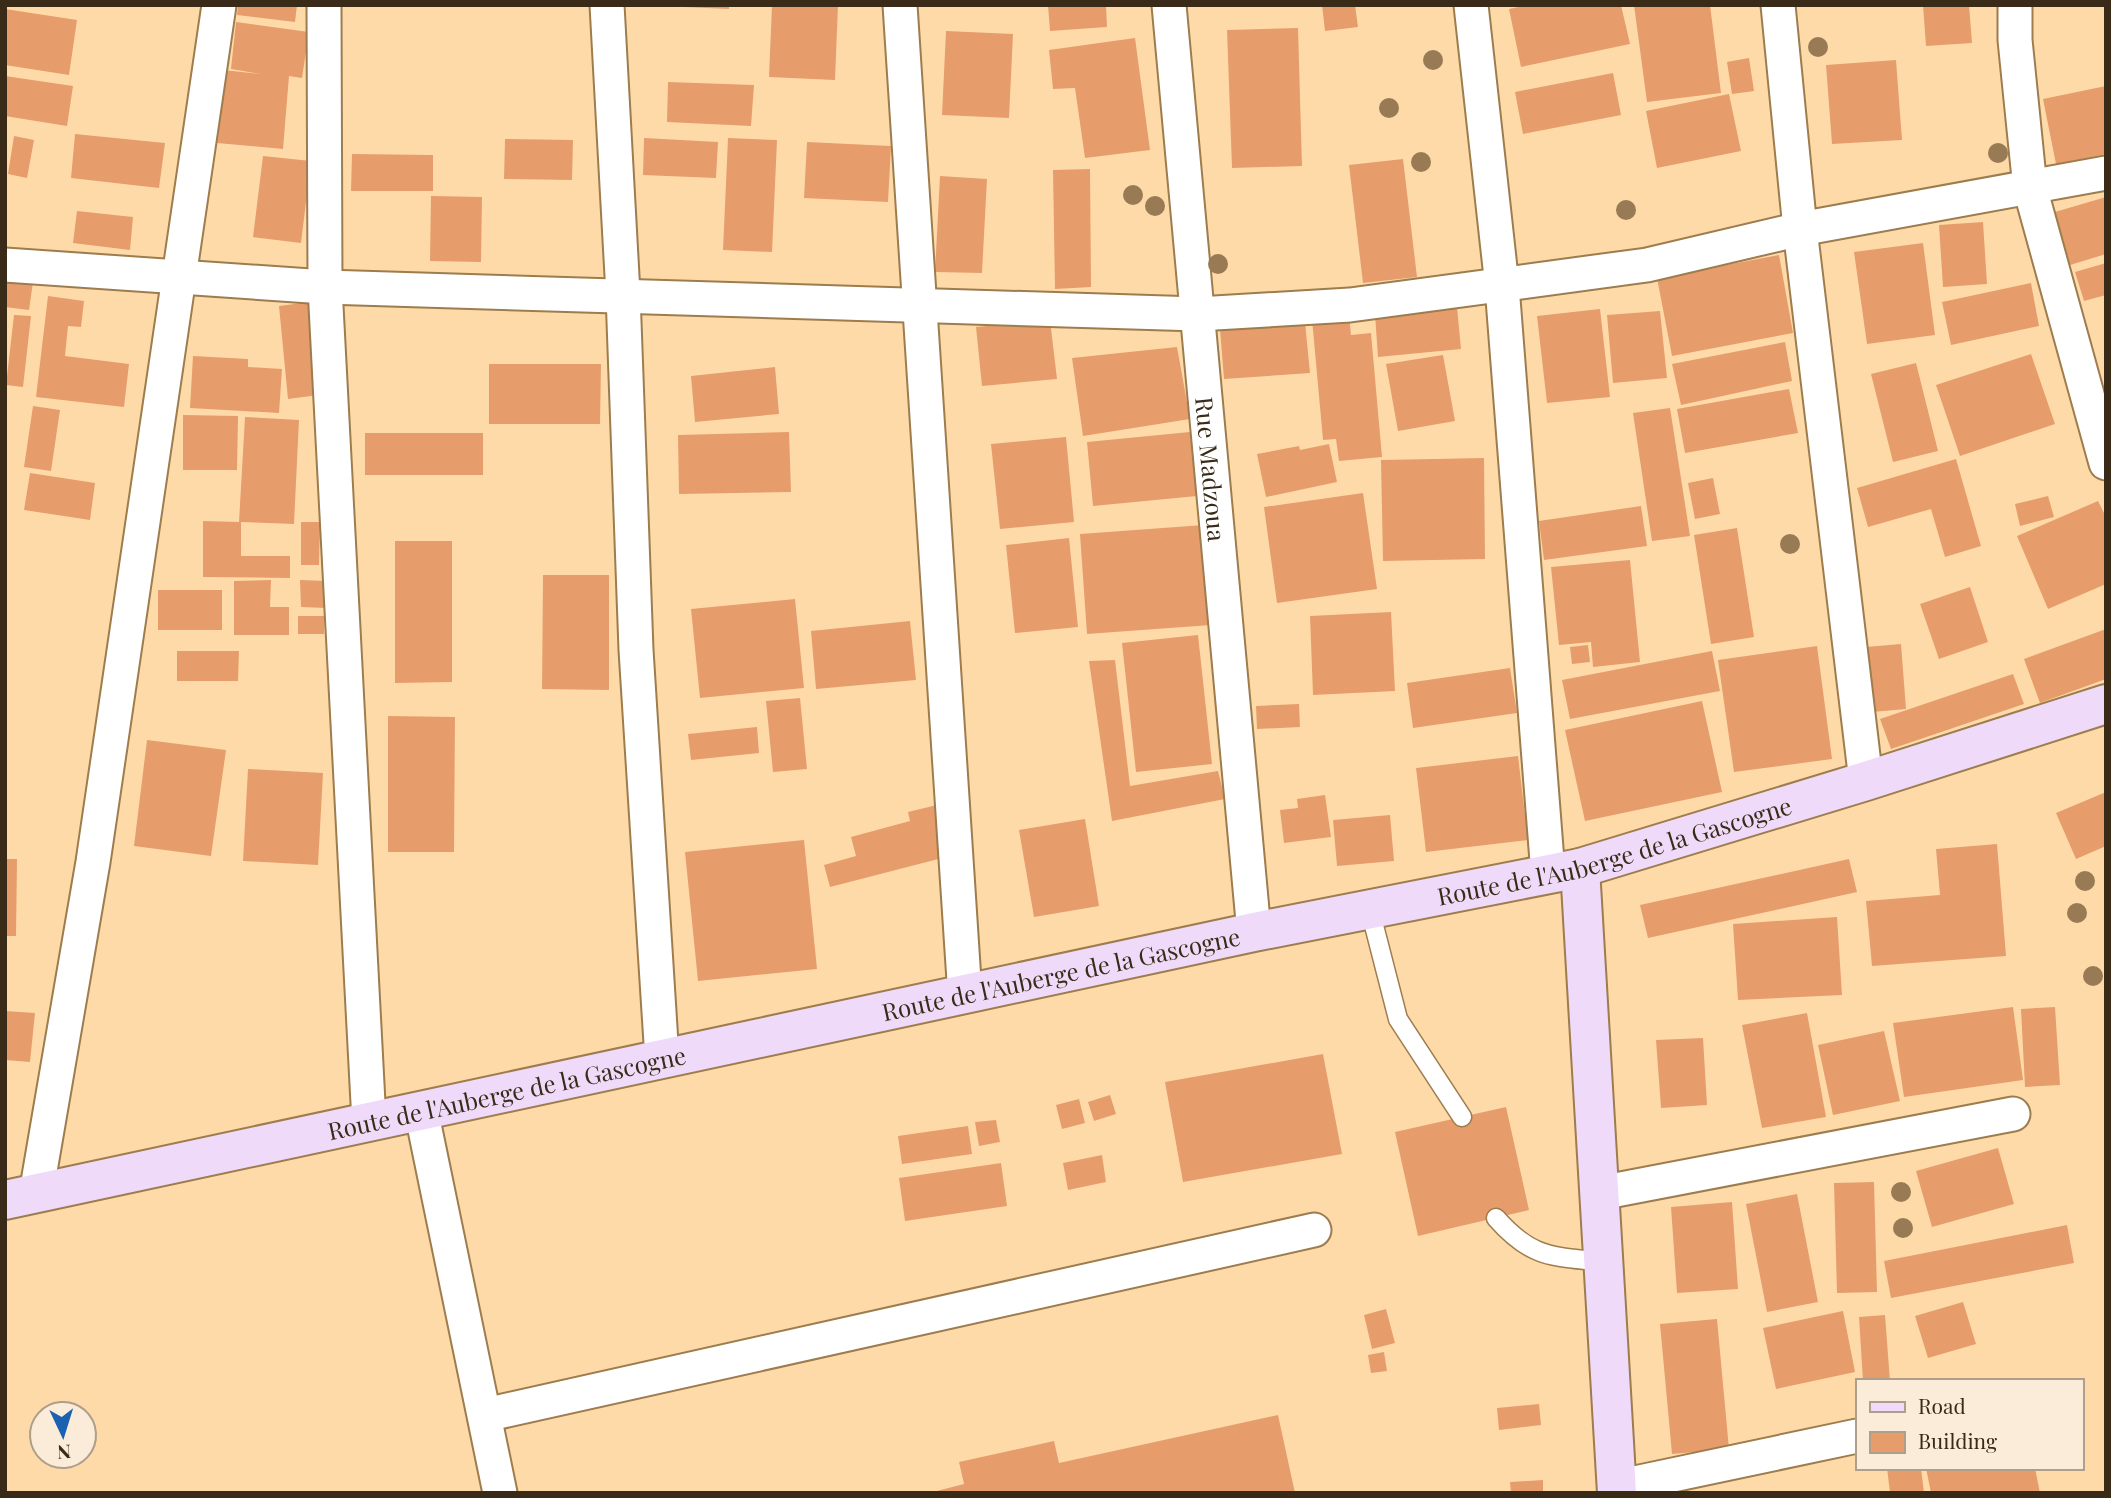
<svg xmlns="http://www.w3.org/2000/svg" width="2111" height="1498" font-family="'Playfair Display',serif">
<rect width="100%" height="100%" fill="#ffdaa9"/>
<path fill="#e69d6b" d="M238,5H297L295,22L237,15Z
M684,5H729V9L684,7Z
M772,5H838L835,80L769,77Z
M1048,5H1106L1107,27L1050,31Z
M1322,5H1355L1358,27L1325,31Z
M1528,5H1621L1630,44L1521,67L1509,9Z
M1634,5H1710L1721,93L1647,102Z
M1923,5H1969L1972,43L1926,46Z
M5,9L77,20L69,75L5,65Z
M236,22L309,32L302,78L289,76L283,149L217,143L223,70L261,74L231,69Z
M1298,28L1302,166L1232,168L1227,30Z
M946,31L1013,34L1009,118L942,115Z
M1135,38L1150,150L1085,158L1075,88L1053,89L1049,50Z
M1749,58L1754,91L1732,94L1727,62Z
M1896,60L1902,140L1832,144L1826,65Z
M1613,73L1621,115L1523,134L1515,92Z
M5,76L73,86L67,126L5,116Z
M668,82L754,85L751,126L667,122Z
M2106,86V154L2056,164L2043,99Z
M1729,94L1741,151L1657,168L1646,111Z
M75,134L165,143L159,188L71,178Z
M14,136L34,140L27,178L8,174Z
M644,138L718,142L716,178L643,175Z
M728,138L777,140L772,252L723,250Z
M505,139L573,140L572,180L504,179Z
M807,142L891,146L888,202L804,198Z
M352,154L433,155V191H351Z
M263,156L311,161L301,243L253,237Z
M1403,159L1417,277L1363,283L1349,165Z
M1090,169L1091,287L1055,289L1053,170Z
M940,176L987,179L982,273L935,272Z
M431,196L482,197L481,262L430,261Z
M2106,197V254L2070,265L2055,212Z
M77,211L133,217L130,250L73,243Z
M1983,222L1987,284L1943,287L1939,225Z
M1923,243L1935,335L1867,344L1854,252Z
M1779,255L1793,333L1672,356L1657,278Z
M2106,263V295L2084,301L2075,272Z
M5,278L33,282L29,310L5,307Z
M2031,283L2039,326L1951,345L1942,302Z
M48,296L84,301L81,327L68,326L65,356L129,364L124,407L36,397Z
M310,302L319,395L288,399L279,306Z
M1457,307L1461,349L1378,357L1375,314Z
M1600,309L1610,397L1547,403L1537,316Z
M1660,311L1667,378L1613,383L1607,315Z
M14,315L31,316L23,387L6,385Z
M1349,315L1351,335L1371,333L1382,457L1339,461L1336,439L1323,440L1312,319Z
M1050,320L1057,379L982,386L976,327Z
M1305,322L1310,373L1224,379L1220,329Z
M1785,342L1792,381L1681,405L1672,364Z
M1177,347L1190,419L1083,436L1072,358Z
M2031,354L2055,424L1960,456L1936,385Z
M1443,355L1455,421L1398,431L1386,364Z
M193,356L248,359V367L282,369L279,413L190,408Z
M1916,363L1938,451L1893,462L1871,374Z
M489,364H601L600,424H489Z
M775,367L779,414L695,422L691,376Z
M1789,389L1798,433L1685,453L1677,409Z
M33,406L60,410L51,471L24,467Z
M1670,408L1690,536L1652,541L1633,413Z
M183,415L238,416L237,470H183Z
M245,417L299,420L294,524L241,522V556H290V578L203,577V521L239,522Z
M789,432L791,492L679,494L678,435Z
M1190,432L1197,496L1093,506L1087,442Z
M365,433H483V475H365Z
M1066,437L1074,522L1000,529L991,444Z
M1329,444L1337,482L1266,497L1257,454L1299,446L1300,450Z
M1484,458L1485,559L1383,561L1381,460Z
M1956,459L1981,546L1945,557L1931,509L1868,527L1857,488Z
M30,473L95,483L90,520L24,510Z
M1713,478L1720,514L1695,519L1688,483Z
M1363,493L1377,589L1277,603L1264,507Z
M2048,496L2054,517L2020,526L2015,504Z
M2098,501L2106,517V584L2048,609L2017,536Z
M1641,506L1647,546L1544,560L1539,521Z
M301,522H320L319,565H301Z
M1204,525L1211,625L1087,634L1080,534Z
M1737,528L1754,637L1711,644L1694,535Z
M1069,538L1078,627L1015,633L1006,545Z
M395,541H452V682L395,683Z
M1630,560L1640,662L1593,667L1591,642L1559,645L1551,567Z
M543,575H609V690L542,689Z
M271,580L270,607H289V635H234V581Z
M300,580L326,581V608L301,607Z
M1970,587L1988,642L1939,659L1920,604Z
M158,590H222V630H158Z
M795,599L804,688L700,698L691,609Z
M1391,612L1395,691L1313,695L1310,616Z
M298,616H324V634H298Z
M910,621L916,680L816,689L811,631Z
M2106,629V679L2040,703L2024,659Z
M1198,635L1212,764L1136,772L1122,643Z
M1901,644L1906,709L1872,712L1866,647Z
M1588,645L1590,662L1572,664L1570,647Z
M1817,646L1832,759L1734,772L1718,660Z
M177,651H239L238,681H177Z
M1712,651L1720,691L1570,719L1562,680Z
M1115,660L1130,786L1218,771L1225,799L1112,821L1089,661Z
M1510,668L1517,713L1413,728L1407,683Z
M2013,674L2024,704L1891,749L1880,719Z
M800,698L807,769L773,772L766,701Z
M1702,701L1722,792L1585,821L1565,730Z
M1299,704L1300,727L1257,729L1256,706Z
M388,716L455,717L454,852H388Z
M757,727L759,753L691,760L688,734Z
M147,740L226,750L211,856L134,846Z
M1518,756L1528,840L1426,852L1416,768Z
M248,769L323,773L318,865L243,861Z
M2106,792V846L2076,859L2056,813Z
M1325,795L1331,837L1284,843L1280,810L1298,808L1297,799Z
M937,805L950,856L830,887L824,865L856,856L851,837L910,821L908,812Z
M1390,815L1394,861L1337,866L1333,820Z
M1085,819L1099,906L1034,917L1019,830Z
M804,840L817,969L698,981L685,852Z
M1997,844L2006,956L1872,966L1866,901L1940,895L1936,849Z
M5,859H17L16,936H5Z
M1849,859L1857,892L1648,938L1640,905Z
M1837,917L1842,995L1738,1000L1733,924Z
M2013,1007L2023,1080L1904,1097L1893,1023Z
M2055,1007L2060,1085L2025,1087L2021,1009Z
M5,1011L35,1013L30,1062L5,1060Z
M1807,1013L1826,1117L1762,1128L1742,1025Z
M1884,1031L1900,1101L1833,1115L1818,1045Z
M1703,1038L1707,1105L1661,1108L1656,1040Z
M1323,1054L1342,1154L1183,1182L1165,1082Z
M1110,1095L1116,1114L1094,1121L1088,1102Z
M1079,1099L1085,1123L1062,1129L1056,1105Z
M1506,1107L1529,1210L1418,1236L1395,1132Z
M996,1120L1000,1142L979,1146L975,1122Z
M968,1126L972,1154L902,1164L898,1136Z
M1998,1148L2014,1204L1932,1227L1916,1171Z
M1102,1155L1106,1182L1068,1190L1063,1163Z
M1001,1163L1007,1206L905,1221L899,1178Z
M1874,1182L1877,1292L1837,1293L1834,1183Z
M1797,1194L1818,1302L1767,1312L1746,1204Z
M1732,1202L1738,1289L1677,1293L1671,1207Z
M2067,1225L2074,1263L1891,1298L1884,1261Z
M1963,1302L1976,1344L1928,1358L1915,1316Z
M1386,1309L1395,1343L1372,1349L1364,1315Z
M1843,1311L1855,1372L1776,1389L1763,1328Z
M1885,1315L1890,1381H1863L1859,1317Z
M1717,1319L1729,1449L1672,1454L1660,1324Z
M1384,1352L1387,1371L1371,1373L1368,1355Z
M1539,1404L1541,1425L1499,1430L1497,1408Z
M1278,1415L1295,1493H929L964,1484L959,1462L1054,1441L1059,1463Z
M1887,1468H1921L1924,1493H1890Z
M1926,1468H2035L2040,1493H1931Z
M1543,1480V1493H1511L1510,1482Z"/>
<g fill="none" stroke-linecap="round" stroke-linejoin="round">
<defs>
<path id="lane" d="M1370,910L1398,1019L1462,1117
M1496,1218C1532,1259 1552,1256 1603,1262"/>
<g id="street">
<path d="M324,5L325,287L369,1122"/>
<path d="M607,5L623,294L636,650L662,1059"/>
<path d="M900,5L965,996"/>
<path id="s1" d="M1169,5L1254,932"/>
<path d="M1471,5L1502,286L1548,874"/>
<path d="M1778,5L1800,229L1866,781"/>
<path d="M2015,5V40L2030,188L2106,463"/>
<path d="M5,265L325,287L1198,314L1350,305L1647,265L1800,229L2106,173"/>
<path d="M421,1110L500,1493"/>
<path d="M1600,1193L2013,1114"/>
<path d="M36,1194L93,862L219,5"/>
<path d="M485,1415L1314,1230"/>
<path d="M1616,1487L1857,1436"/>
</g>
<g id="secondary">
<path d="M1580,868L1617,1493"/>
<path id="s2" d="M5,1200L1254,932L1580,868L1866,781L2106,704"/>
</g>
</defs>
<use href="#lane" stroke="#9d7c4e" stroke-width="21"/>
<use href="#street" stroke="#9d7c4e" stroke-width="37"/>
<use href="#secondary" stroke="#9d7c4e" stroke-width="42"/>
<use href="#lane" stroke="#fff" stroke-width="18"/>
<use href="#street" stroke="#fff" stroke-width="33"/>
<use href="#secondary" stroke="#efdaf9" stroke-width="38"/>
</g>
<g fill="#987b54">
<circle cx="1818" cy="47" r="10"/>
<circle cx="1433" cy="60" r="10"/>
<circle cx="1389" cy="108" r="10"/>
<circle cx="1998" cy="153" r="10"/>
<circle cx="1421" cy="162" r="10"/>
<circle cx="1133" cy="195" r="10"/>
<circle cx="1155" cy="206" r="10"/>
<circle cx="1626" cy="210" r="10"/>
<circle cx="1218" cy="264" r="10"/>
<circle cx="1790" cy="544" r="10"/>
<circle cx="2085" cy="881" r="10"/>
<circle cx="2077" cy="913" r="10"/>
<circle cx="2093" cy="976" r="10"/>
<circle cx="1901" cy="1192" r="10"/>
<circle cx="1903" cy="1228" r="10"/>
</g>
<g text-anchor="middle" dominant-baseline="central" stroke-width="6" stroke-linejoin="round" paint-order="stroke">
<g font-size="24" fill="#392b17" stroke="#faecd8">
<text stroke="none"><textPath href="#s1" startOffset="466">Rue Madzoua</textPath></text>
<text stroke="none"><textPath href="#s2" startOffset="1647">Route de l'Auberge de la Gascogne</textPath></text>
<text stroke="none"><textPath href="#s2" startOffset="1080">Route de l'Auberge de la Gascogne</textPath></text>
<text stroke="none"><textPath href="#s2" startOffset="513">Route de l'Auberge de la Gascogne</textPath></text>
</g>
</g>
<rect width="2111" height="1498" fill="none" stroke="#392b17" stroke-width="14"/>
<rect x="1856" y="1379" width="228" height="91" fill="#faecd8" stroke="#ad9f8b" stroke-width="2"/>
<rect x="1870" y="1402" width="35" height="10" fill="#efdaf9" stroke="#ad9f8b" stroke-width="2"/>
<text x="1918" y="1414" font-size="21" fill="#392b17">Road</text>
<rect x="1870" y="1432" width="35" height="21" fill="#e69d6b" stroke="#ad9f8b" stroke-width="2"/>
<text x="1918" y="1449" font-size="21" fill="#392b17">Building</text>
<g transform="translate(63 1435) rotate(176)"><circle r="33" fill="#faecd8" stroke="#ad9f8b" stroke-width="2"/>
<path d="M0-5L12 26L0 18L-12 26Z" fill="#1b61b1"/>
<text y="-10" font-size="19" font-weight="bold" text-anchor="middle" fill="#392b17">N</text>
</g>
</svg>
